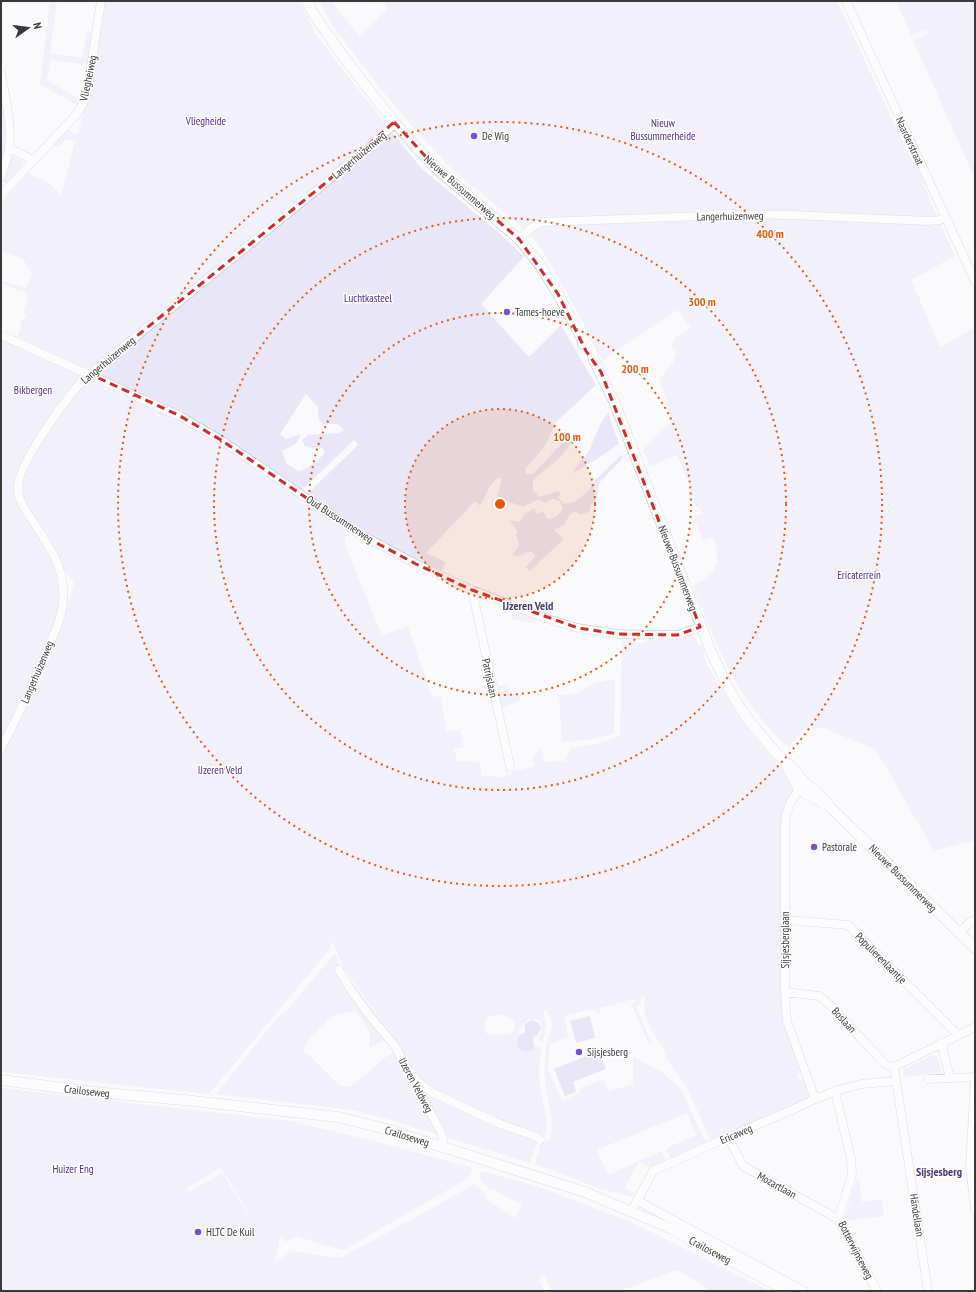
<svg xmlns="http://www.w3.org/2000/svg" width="976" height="1292" font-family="'PT Sans Narrow',sans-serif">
<rect width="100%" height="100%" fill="#fafafd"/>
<path fill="#e9e6f8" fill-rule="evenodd" d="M50,1H57L50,53L82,58L87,31H94L89,65L50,60L47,80L79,99L77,105L40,84Z
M104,1H299L317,36L387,126L276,219L97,364L89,368H81L26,341L20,337L19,339L17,337L22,325L19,321L25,319L26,315L24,313L28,298L24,291C15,291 9,285 1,283V281L26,288L32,274L23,259L1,251V204L28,173L48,182L61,195L75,142L66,139L59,147L52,146L68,129L73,133L78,134L86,101Z
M319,1H332L335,6L360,37L387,9L384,1H837L908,153L915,161L925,183L923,184L955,256L911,280L917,295H918L940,348L975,327V840L934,851L876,750L824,728L803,730L789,748C777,737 766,725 756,712C727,674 709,629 693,585C707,579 713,576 717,561L716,559L717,558V550L713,537L703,540L695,521L697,515L704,513C698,510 694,504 694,497L677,455L650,466L643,450L671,422L666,400L659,379L673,363L677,350L671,347L676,337L691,328L678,310L603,360L571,301L541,248L530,234L451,168L422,138L385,94L350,49L333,26Z
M896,1H975V179L913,40L928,34L926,30L911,35Z
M1,87C5,118 10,135 1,166Z
M392,132L421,168L498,232L524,257L481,304L529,357L560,326L562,327L596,385L556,422L545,446L525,469L526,474H533L567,438L573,435C571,453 546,468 533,480V490L539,497L558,491L561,493L558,497L564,504L575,502L591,488L590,485L622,454L623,458L599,483L597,498L590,506V511L581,515L575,512L570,514L564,525L554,530L564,539L530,571L525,567L532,561L535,555L530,551L517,557L512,554C520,547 520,544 516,535L518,532L510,520L520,522L524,514L535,508L536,514L543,511L547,519C555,519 559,515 563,508L560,501L553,499L545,503L539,499L523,507L497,497L502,479L498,477L490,486L480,506L475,501L426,553L446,562L441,571L419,560L414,565L304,497L358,445L354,440L302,490L274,473L99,376L98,372ZM306,394L318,407V417L322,424H338L344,430L338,433L308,435L302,440L305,446L312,448L321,447L325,451C321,460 307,470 298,471L287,464L282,451L296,444L301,434L286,439L280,434Z
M9,155L24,162L6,184L3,182Z
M1,336L81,374L79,380L22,467L20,507L30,525L52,556L60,581H57V587H60L62,591L55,622L41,656L1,741Z
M89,378L169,413L220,442L344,527L346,546L350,557L382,635L408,626L432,697L440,696L447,732L460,730L464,747L454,749L457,761L479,762L482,776L505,777L507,776L505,769H507L509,776L511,775L510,772L535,766L532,758L541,748L544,762L565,761L571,748L598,744L620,736L622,640L632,641L642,644L651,638L693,634L698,644L703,647L705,661L728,699L752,734L790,780L794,790L789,795L784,815L786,1022L803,1074L797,1072L798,1078L805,1080L811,1099L711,1141L686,1086L666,1058L665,1051L651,1029L645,1014L644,1006L645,996L641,997V1002L636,1007L653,1046L648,1043L632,1005L636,1000L634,999L600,1008V1013L592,1009L564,1016L568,1037L550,1044L548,1068L562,1101L580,1093L579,1089L603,1079L608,1091L633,1084V1057L662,1072L681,1089L706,1143L671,1159L666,1150L669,1147L696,1135L687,1113L597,1150L608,1175L662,1151L666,1161L660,1163L652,1170L651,1168L639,1162L625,1187L636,1194L632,1197L598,1188L535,1164L541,1144L550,1139C555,1120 548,1106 546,1087C543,1068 544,1043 553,1026L548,1011L543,1010L546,1027L543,1041L539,1039C542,1030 543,1026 538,1019H529C520,1026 516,1035 517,1047L534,1048V1045L541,1048L539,1071L540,1087L547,1123V1130L545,1137L537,1143L530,1163L387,1119L353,1110L216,1094L273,1023L283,1013L284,1014L335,953L341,968L393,1036L369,1048L370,1034L360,1016L354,1011L332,1016L309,1039L303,1051L309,1055L340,1086H351L370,1071L384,1058L402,1048L342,966L333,941L329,950L209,1094L1,1072V755L42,670L62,621L74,583L67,574L56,553L25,504L20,486L36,453L58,412ZM494,1015C502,1015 509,1016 515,1022L514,1030L511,1034L496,1035L487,1034C483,1028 484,1024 487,1018Z
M608,413L619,444L597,459L571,474L588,452L602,421Z
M512,609L539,617L534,624L512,619Z
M608,680H615L614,733L593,739L562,742L559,696L576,693L593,684Z
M505,685L513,694H521V698C516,705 506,703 502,710L492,686Z
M933,1055L937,1056L942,1073L906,1077L903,1074L904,1069Z
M1,1088L290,1121L370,1140L473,1168L470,1176L467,1179L344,1250L323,1245L297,1236L286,1242L281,1235L275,1262L292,1251L340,1258L438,1205L474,1184L487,1196L486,1199L515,1218L522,1205L493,1189L491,1191L479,1178L481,1171L536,1186L631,1222L770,1291H711L686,1275L677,1270L620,1291H551L544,1274L539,1280L544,1291H1ZM221,1168L249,1213H248L222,1173L189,1192L187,1188Z
M859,1179L862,1202L882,1199L884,1216L847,1221L845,1217L856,1180Z"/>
<path fill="#d4ccf1" d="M590,1016L595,1038L576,1043L570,1021Z
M531,1020C537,1021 540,1023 541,1028L537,1036L533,1037L534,1048C528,1054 523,1052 517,1047V1039L519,1035L525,1033V1024Z
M598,1048L606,1069L573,1082L576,1092L565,1096L554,1069L596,1052L595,1049Z"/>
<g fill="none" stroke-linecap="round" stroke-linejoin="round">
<defs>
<path id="minor" d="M846,1L975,281
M1,73C5,97 12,123 9,147C8,157 4,167 1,177
M9,148L33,160
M1,195L76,115L83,104L88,87L101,1
M519,239L531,228L543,222L704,216L720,214L791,215L929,221L940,220L946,218
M1,335L180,416L221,440L358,533L416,564L472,590L548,619L578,628L619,634L677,635L700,627
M472,590L510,766
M1,748C19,716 33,683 47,650C54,634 62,618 63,601C66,566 48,546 31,518C25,510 19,501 18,491C14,468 68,396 85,378L323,185L391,127L394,122
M804,786C791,797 787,807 785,823V992L787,1021L815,1099
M786,920L848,925L958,1035
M959,933L970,922L975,920
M339,970L351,990L369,1015L395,1046L404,1064L416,1080L424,1101L440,1130L443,1139L442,1146
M785,992L819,996L830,1005L885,1064L894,1067
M941,1043L950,1078
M894,1067L928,1291
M894,1067L975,1027
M975,1077L970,1167L975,1209
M928,1079L975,1077
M417,1081L433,1093L500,1124L532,1135L540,1140
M835,1091L851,1159L852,1175L838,1219L877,1291
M728,1137L743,1166L838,1219
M638,1201L804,1291
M631,1212L653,1171L728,1137L794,1109L815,1099L835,1091L862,1084L896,1081"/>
<path id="major" d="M307,1L314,15L343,56L394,122L417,148L438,170L519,239L539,264L558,294L581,337L583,344
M581,337L592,350L594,360L615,404L712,654L729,689L746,717L776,753L795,771L806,784L819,794L831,808L975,948
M787,767L799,790L825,804
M1,1080L94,1092L184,1100L338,1117L386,1129L585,1192L672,1229L787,1291"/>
</defs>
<use href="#minor" stroke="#bbbbbe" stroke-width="9"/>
<use href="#major" stroke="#bbbbbe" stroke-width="11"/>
<use href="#minor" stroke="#fff" stroke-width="8"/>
<use href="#major" stroke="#fff" stroke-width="10"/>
</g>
<path d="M0 0H976V1292H0ZM394,122L438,170L519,239L558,294L586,351L601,372L700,627L677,635L619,634L578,628L472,590L416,564L358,533L221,440L180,416L90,374L323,185Z" fill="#fafafd" fill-opacity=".55" fill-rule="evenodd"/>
<path fill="none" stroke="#d62828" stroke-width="3" stroke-dasharray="8 5" stroke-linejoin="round" d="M394,122L438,170L519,239L558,294L586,351L601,372L700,627L677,635L619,634L578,628L472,590L416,564L358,533L221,440L180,416L90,374L323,185Z"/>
<circle cx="500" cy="504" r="95" fill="#e8590c" fill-opacity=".12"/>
<g fill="none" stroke="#e8590c" stroke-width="2" stroke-dasharray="2 4">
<circle cx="500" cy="504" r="95"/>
<circle cx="500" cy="504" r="191"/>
<circle cx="500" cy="504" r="286"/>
<circle cx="500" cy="504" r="382"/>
</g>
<g fill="#7851ca" stroke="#fff" stroke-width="1.5">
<circle cx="474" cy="136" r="4"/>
<circle cx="507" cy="312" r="4"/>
<circle cx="814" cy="847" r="4"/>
<circle cx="579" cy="1052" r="4"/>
<circle cx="198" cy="1232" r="4"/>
</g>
<g text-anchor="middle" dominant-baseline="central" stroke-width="3" stroke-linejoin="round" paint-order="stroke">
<g font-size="11" fill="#39393a" stroke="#fff">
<text transform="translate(88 78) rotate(-78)">Vliegheiweg</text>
<text transform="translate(910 141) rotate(65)">Naarderstraat</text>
<text transform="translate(359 155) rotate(-40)">Langerhuizenweg</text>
<text transform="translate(460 187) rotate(41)">Nieuwe Bussummerweg</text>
<text transform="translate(730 216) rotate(-1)">Langerhuizenweg</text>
<text transform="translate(108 360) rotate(-40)">Langerhuizenweg</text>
<text transform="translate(340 519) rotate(33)">Oud Bussummerweg</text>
<text transform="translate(678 568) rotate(69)">Nieuwe Bussummerweg</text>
<text transform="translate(37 672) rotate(-67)">Langerhuizenweg</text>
<text transform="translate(490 678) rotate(78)">Patrijslaan</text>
<text transform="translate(903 878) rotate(45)">Nieuwe Bussummerweg</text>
<text transform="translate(785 940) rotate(-90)">Sijsjesberglaan</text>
<text transform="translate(881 958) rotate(45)">Populierenlaantje</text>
<text transform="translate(844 1020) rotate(47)">Boslaan</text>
<text transform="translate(416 1085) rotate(62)">IJzeren Veldweg</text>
<text transform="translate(87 1091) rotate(6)">Crailoseweg</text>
<text transform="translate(736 1134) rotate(-23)">Ericaweg</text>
<text transform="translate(407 1136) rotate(17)">Crailoseweg</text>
<text transform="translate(777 1185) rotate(29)">Mozartlaan</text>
<text transform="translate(917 1215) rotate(81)">Händellaan</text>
<text transform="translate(710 1250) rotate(28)">Crailoseweg</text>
<text transform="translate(856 1250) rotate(63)">Botterwijnseweg</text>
</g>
<g font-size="11" fill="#4f2a8f" stroke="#fff">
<text x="206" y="121">Vliegheide</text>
<text x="663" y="123">Nieuw<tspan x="663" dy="13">Bussummerheide</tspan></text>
<text x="368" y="298">Luchtkasteel</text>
<text x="33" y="390">Bikbergen</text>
<text x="859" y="575">Ericaterrein</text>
<text x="220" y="770">IJzeren Veld</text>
<text x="73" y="1169">Huizer Eng</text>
</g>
<g font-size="11" fill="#39393a" stroke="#fff" text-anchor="start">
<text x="482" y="136">De Wig</text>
<text x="515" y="312">Tames-hoeve</text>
<text x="822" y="847">Pastorale</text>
<text x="587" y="1052">Sijsjesberg</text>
<text x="206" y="1232">HLTC De Kuil</text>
</g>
<g font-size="12" font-weight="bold" fill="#4c3b78" stroke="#fff">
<text x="528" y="605">IJzeren Veld</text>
<text x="939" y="1171">Sijsjesberg</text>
</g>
</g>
<circle cx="500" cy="504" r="6" fill="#e8590c" stroke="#fff" stroke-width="2"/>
<g font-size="12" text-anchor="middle" font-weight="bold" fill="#e8590c" stroke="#fff" stroke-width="3" stroke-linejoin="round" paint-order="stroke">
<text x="770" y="238">400 m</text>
<text x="702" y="306">300 m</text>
<text x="635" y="373">200 m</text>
<text x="567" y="441">100 m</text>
</g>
<rect width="976" height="1292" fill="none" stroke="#39393a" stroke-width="4"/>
<g transform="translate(28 28) rotate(76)" stroke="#ffffff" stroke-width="3" paint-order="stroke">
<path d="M0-3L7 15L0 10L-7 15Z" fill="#39393a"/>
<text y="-6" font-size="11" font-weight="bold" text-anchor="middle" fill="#39393a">N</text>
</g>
</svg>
